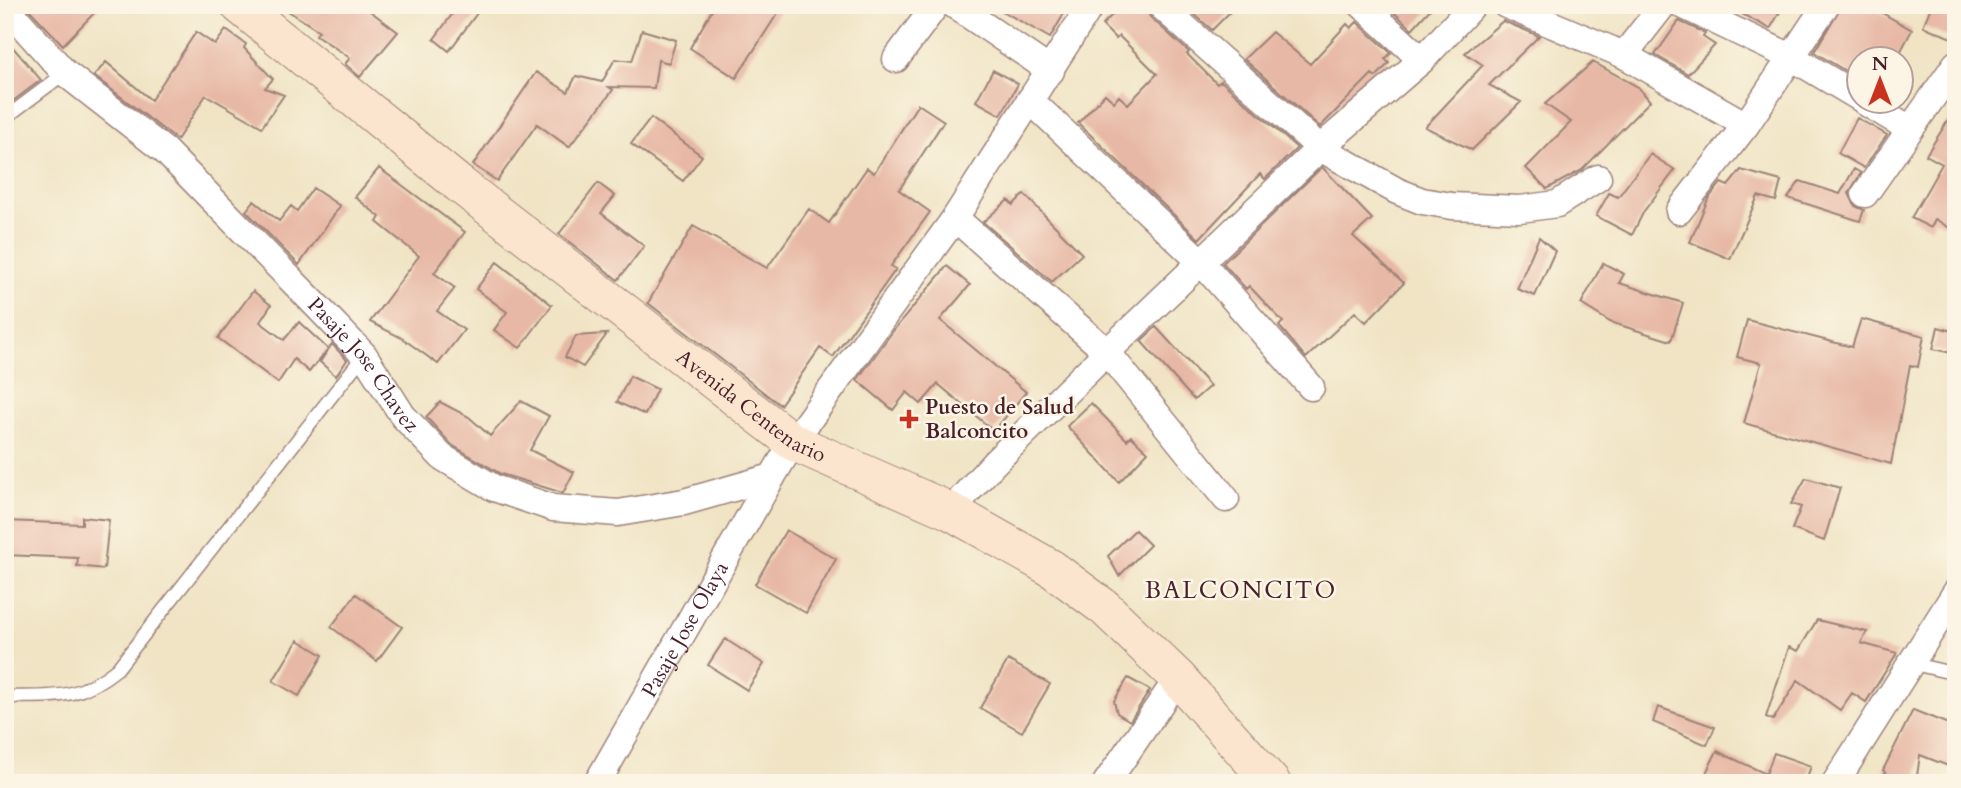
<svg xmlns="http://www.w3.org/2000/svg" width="1961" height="788" font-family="Cardo,serif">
<rect width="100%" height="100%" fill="#fcf5e5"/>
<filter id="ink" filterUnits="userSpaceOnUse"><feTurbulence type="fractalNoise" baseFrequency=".0143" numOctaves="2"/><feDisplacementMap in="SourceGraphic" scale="14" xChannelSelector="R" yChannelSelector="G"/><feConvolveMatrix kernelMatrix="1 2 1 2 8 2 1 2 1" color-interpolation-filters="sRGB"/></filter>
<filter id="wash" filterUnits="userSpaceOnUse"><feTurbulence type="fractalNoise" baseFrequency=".00686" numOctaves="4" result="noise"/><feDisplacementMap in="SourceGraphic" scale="28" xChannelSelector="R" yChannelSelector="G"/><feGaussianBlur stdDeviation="1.57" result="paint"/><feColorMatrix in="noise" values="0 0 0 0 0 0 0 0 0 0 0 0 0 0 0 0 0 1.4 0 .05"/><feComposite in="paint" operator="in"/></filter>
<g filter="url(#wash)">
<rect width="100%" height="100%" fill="#f0e4c5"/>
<g id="blocks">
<path fill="#e7b8a5" d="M25,5H102L63,45Z
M279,5H362L398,32L360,77L345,64L350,58L316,35L319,31Z
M459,5H483L449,51L434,39Z
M715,5H783L736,78L690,48Z
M992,5H1069L1050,38Z
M1122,5H1145L1150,17L1189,52L1187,54L1217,84L1221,81L1297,148L1265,179L1260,174L1199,239L1078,123L1105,94L1114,102L1119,96L1128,104L1157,74L1119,36L1116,39L1102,25Z
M1184,5H1237L1212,30Z
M1386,5H1434L1412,29Z
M1725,5H1784L1770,29Z
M1842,5H1868L1912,30L1896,60H1885L1871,51L1867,60H1859V79L1814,52Z
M1932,5L1956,10V40L1923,26Z
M1503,21L1539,36L1489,85L1521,102L1472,150L1425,127L1483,65L1465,53Z
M1679,21L1705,33L1703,37L1715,45L1688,74L1655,55Z
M1357,22L1391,53L1385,59L1389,63L1376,77L1372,74L1320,127L1244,59L1272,32L1310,64L1347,24L1351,28Z
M226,30L246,44L244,48L273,79L265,88L284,95L262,127L206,95L177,140L94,76L106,62L151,100L196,32L215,45Z
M642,30L676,40L669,63L658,60L654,88L609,87L613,90L569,147L537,124L497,181L473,165L536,72L568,92L576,76L602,82L615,59L632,61Z
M5,38L41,80L5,107Z
M1593,62L1638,87L1650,101L1582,170L1547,189L1526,168L1571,122L1545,104Z
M993,70L1018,84L1001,115L976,101Z
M918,104L944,121L899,190L930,212L891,266L896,269L833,357L820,348L780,405L648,303L693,226L767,268L809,209L829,223L867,168L874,173Z
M1956,108V232L1935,219L1931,228L1911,218L1942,164L1926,155Z
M651,118L702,156L683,181L631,144Z
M1857,118L1887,135L1864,168L1838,153Z
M1650,154L1675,170L1644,211L1632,235L1596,216L1609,193L1618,197Z
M1322,167L1372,219L1353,236L1404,283L1366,322L1355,312L1306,358L1279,326L1283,322L1249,286L1246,289L1223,263Z
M379,168L465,232L434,273L455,288L437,311L464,330L438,364L402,338L370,322L419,256L377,222L380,217L355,197Z
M1854,169L1861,173L1849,193L1855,206L1864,210L1860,221L1788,198L1800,181L1840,194Z
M1741,170L1781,181L1776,201L1758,196L1730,259L1690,242L1708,199L1721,183L1728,186Z
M598,183L615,196L601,213L644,246L618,280L559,234Z
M313,188L340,206L299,265L246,211L254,201L279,221L291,206L297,211Z
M1024,194L1082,254L1052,282L983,222L1008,200L1013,205Z
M1539,237L1555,251L1535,296L1517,289Z
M497,262L552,305L520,348L494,330L507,312L476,289Z
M1603,263L1624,274L1619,283L1683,303L1671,341L1610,322L1581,304Z
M947,266L970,285L940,320L1026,392L994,431L938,384L921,404L907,392L893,410L857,380L893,331Z
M253,291L271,305L260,322L284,340L299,322L328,349L309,372L294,359L278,383L218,338Z
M1861,319L1924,336L1918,367L1910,365L1891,464L1744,423L1761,363L1737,357L1747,320L1852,347Z
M1156,327L1210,386L1194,400L1141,341Z
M1938,327L1956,332V354L1933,349Z
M607,334L583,367L565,357L576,336Z
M332,344L347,360L336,376L320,362Z
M630,376L657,389L645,415L617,402Z
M521,401L549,416L530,450L574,472L563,493L501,474L452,445L426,417L440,402L469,417L490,436Z
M1091,403L1127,440L1131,436L1148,452L1119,482L1067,426Z
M1806,478L1840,488L1824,541L1792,529L1801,507L1791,504Z
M82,517L109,520L104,569L77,566L78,558L5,555V521L82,524Z
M786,530L836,559L806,613L755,584Z
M1135,530L1150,545L1119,576L1108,556Z
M356,594L402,627L377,661L331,627Z
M1817,620L1867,632L1861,643L1897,653L1866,702L1852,693L1840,710L1798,680L1773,720L1766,717L1789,647L1798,651Z
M725,639L764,664L747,690L708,665Z
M298,640L323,655L299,696L273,681Z
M1008,660L1050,684L1022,732L980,708Z
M1128,678L1150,690L1130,721L1117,713L1114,701Z
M1658,707L1715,727L1707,745L1653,722Z
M1913,710L1956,727V769L1920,755L1916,783H1894L1883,770Z
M1717,751L1766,774L1774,753L1811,766L1805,783H1721L1705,775Z"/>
</g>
</g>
<g filter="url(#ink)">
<use href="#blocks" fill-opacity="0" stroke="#9d8278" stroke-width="2"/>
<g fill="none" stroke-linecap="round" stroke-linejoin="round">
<defs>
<path id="service" d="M5,118L65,73
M1910,663L1956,674
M5,697C54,696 77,701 117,669L364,355"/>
<g id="minor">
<path d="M954,5L1051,71"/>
<path d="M1160,5L1320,148L1397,191L1422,201L1452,206L1520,209L1557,204L1598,178"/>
<path d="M1362,5L1422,60"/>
<path d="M1506,5L1624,55L1746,125"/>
<path d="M1682,5L1793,58L1860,98"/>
<path id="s1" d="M5,6L65,73L165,151L312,301L364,355L403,416L442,457L494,488L553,508L618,513L684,502L772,477L793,442L955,218L1091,5"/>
<path d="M1624,55L1663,5"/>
<path d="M896,59L936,5"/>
<path d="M1030,100L1202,263L1311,387"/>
<path d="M1865,102L1910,129"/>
<path d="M1865,194L1956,64"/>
<path d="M1679,211L1746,125L1826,5"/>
<path d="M955,218L1107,352L1226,499"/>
<path d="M950,511L994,463L1107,352L1320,148L1422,60L1473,5"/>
<path id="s2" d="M597,783L772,477"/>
<path d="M1106,783L1178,678"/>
<path d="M1835,783L1956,592"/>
</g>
<g id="secondary">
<path id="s3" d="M239,5L459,184L793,442L950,511L1051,568L1105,608L1178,678L1272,783"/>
</g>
</defs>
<use href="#service" stroke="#9d8278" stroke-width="15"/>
<use href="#minor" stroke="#9d8278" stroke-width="29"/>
<use href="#secondary" stroke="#9d8278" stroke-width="39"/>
<use href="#service" stroke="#fff" stroke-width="12"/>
<use href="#minor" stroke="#fff" stroke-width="26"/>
<use href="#secondary" stroke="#fce5cf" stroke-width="37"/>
</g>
</g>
<path fill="#c8321e" stroke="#fcf5e5" stroke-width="2.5" d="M905.5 408.5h7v7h7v7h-7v7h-7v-7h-7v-7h7z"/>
<g text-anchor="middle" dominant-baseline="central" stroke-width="5" stroke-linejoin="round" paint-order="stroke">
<g font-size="21" fill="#4a1f2b" stroke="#fcf5e5">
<text stroke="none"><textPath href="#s1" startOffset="509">Pasaje Jose Chavez</textPath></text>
<text stroke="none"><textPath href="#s3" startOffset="651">Avenida Centenario</textPath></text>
<text stroke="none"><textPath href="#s2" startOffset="177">Pasaje Jose Olaya</textPath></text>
</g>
<g font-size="21" font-weight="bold" fill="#4a1f2b" stroke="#fcf5e5" text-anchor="start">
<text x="925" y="407">Puesto de Salud<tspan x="925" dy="24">Balconcito</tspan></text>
</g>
<g font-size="24" letter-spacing="2" fill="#4a1f2b" stroke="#fcf5e5">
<text x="1241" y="590">BALCONCITO</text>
</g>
</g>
<rect width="1961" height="788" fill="none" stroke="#fcf5e5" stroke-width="28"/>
<g transform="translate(1880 80)"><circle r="33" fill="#fcf5e5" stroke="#b59f9b" stroke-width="2"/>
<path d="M0-5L12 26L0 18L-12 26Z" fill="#c8321e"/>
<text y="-10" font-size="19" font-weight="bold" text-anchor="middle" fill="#4a1f2b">N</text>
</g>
</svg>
